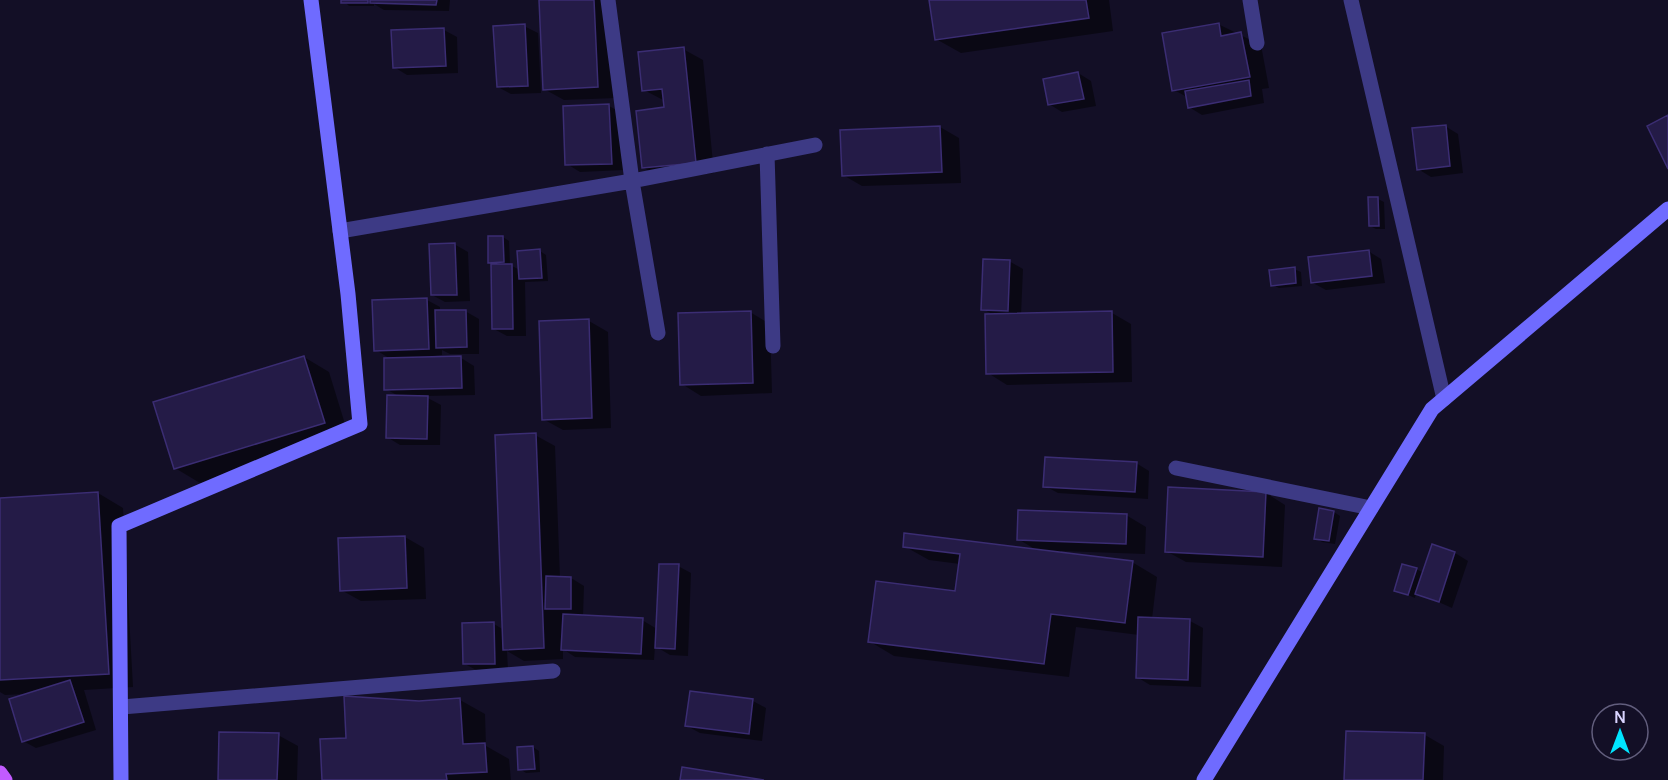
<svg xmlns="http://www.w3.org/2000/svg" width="1668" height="780" font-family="Manrope,sans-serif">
<rect width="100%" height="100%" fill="#130f26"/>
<path fill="#0007" d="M343,0H450L449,11L384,10L374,4V6H349Z
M540,0H613L617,98L564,100L544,89Z
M931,0H1109L1113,31L961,53L936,39Z
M1218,24L1261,45L1269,88L1262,89L1264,103L1202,115L1189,107L1187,97L1174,90Z
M524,26L538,33L541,93L511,94L498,87Z
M444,30L457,37L458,73L407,75L394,67Z
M683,49L703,60L714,173L663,179L644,168L666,109L665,101L644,90Z
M1078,73L1091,81L1096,106L1062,112L1049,104Z
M609,106L622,113L624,170L580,172L567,164L565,108Z
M1445,126L1458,134L1463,173L1431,177L1418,169Z
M940,127L959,138L961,183L862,186L843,175Z
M1378,199L1384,202L1385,229H1376L1370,226Z
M503,237L509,241L510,265L520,270L540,251L546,255L548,281L525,282L526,336H507L494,329L497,266L490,262Z
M454,244L468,252L470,301L445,302L432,295Z
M1368,251L1381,259L1385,283L1326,290L1313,283Z
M1009,261L1023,269L1021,315L1112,313L1131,324L1132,382L1007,385L988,373L994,315L983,309Z
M1294,269L1301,272L1302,286L1279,288L1273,285Z
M427,300L440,307V311H465L479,319V354H450L442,350V355L432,356V359L461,358L474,366L475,395L424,396L441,405L440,445H400L387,437L400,397L386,389L392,360L376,350Z
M750,312L770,324L772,393L701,396L682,384Z
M589,321L608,332L611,428L563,430L543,419Z
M304,357L329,372L349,437L200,483L175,468Z
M535,435L555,446L560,578H571L584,586L583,617L642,620L657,629L678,566L691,573L688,656L670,655L655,646L654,660L575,657L563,649V659L524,661L507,651L508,670L478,671L465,664L494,624L504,630Z
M1136,463L1149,471L1148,499L1058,493L1045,486Z
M98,493L123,508L133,687L84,690L96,730L36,748L23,741L27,694L5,695L0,692V499Z
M1266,493L1285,505L1282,567L1186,562L1166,551Z
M1334,512L1340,516L1335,544L1322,542L1316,538Z
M1126,515L1146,527L1145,554L1061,551V554L1132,562L1157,577L1152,619L1190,621L1203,628L1201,687L1150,685L1137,677L1139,635L1076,627L1069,677L894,656L869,641L956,593L960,564L929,560L904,546L1038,551L1018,539Z
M405,537L424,548L426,599L361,601L341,590Z
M1455,553L1468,561L1452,608L1416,592L1415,598L1396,590L1416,569L1424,573Z
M460,700L485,714L486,746L509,759L511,780H323L348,739L419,702Z
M753,701L766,708L762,741L700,733L687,726Z
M278,735L298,746L297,780H219Z
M1425,735L1444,746L1443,780H1346Z
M533,747L539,751L540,772L526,773L520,769Z"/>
<path fill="#241b47" stroke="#3b2d73" stroke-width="1.5" d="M341,0H368V3H341Z
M370,0H437L436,5L370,3Z
M539,0H594L598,87L543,90Z
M929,0H1086L1089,18L935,40Z
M1219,23L1221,36L1241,32L1250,77L1172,91L1162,33Z
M525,24L528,86L497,87L493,26Z
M444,28L446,66L393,68L391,30Z
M684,47L696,163L642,168L636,111L664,107L662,89L642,91L638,52Z
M1078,72L1084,99L1048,105L1043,79Z
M1249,80L1251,96L1188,108L1185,91Z
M609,104L612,164L565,165L563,106Z
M1668,115V169L1647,126Z
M1446,125L1450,166L1417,170L1412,128Z
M940,126L942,172L842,176L840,130Z
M1368,197H1378L1379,226H1369Z
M488,236H503L504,262L488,263Z
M455,243L457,295H431L429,244Z
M540,249L542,278L519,279L517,251Z
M1369,250L1372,276L1311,283L1308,257Z
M983,259L1010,260L1008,311L981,310Z
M491,264H512L513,329H492Z
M1295,267L1296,283L1271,286L1269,270Z
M427,298L429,349L374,351L372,300Z
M435,310H466L467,347L436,348Z
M751,311L753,383L680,385L678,313Z
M1112,311L1113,372L986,374L985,314Z
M589,319L592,418L542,420L539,321Z
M304,356L325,423L174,469L153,402Z
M461,356L462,388L384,390V358Z
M387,395L428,396L427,439L386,438Z
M536,433L544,648L503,650L495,435Z
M1045,457L1137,462L1135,492L1043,487Z
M1168,487L1266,492L1263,557L1165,552Z
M98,492L109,674L0,680V498Z
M1319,508L1334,511L1329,541L1314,539Z
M1018,510L1127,514L1126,544L1017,540Z
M904,533L1133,561L1125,623L1051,614L1044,664L868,642L876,581L955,591L960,554L903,547Z
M405,536L407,588L340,591L338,538Z
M1432,544L1455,552L1439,602L1415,594Z
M659,564H679L675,649L655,648Z
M1402,564L1417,568L1408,595L1394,591Z
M546,576L571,577V609H545Z
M563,614L643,618L641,654L561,650Z
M1138,617L1190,619L1188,680L1136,678Z
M494,622L495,664H463L462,623Z
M70,680L84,722L22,742L9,699Z
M690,691L753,699L749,734L685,726Z
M344,696L419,701L460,698L463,744L485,743L487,772L446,774L447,780H322L320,739L346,738Z
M1346,731L1425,733L1423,780H1344Z
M219,732L279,733L277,780H218Z
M533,746L535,769L518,770L517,747Z
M682,767L764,780H680Z"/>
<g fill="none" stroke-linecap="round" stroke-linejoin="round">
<path stroke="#3d3a85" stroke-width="15" d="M1250,0L1257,43
M1351,0L1444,399
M767,154L773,346
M340,231L632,181L608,0
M658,333L632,181L815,145
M1176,468L1371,508
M122,707L553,671"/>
<path stroke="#6f6bff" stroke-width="15" d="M121,780L119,526L360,424L348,294L311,0
M1204,780L1432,409L1668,209"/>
<path stroke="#c25bff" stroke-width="15" d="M0,773L5,780"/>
</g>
<g transform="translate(1620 732)"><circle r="28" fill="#130f26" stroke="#625e7d" stroke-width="1.5"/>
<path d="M0-4.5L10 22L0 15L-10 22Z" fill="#00e5ff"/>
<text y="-9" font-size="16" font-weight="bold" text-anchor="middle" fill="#d9d4ff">N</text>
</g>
</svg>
